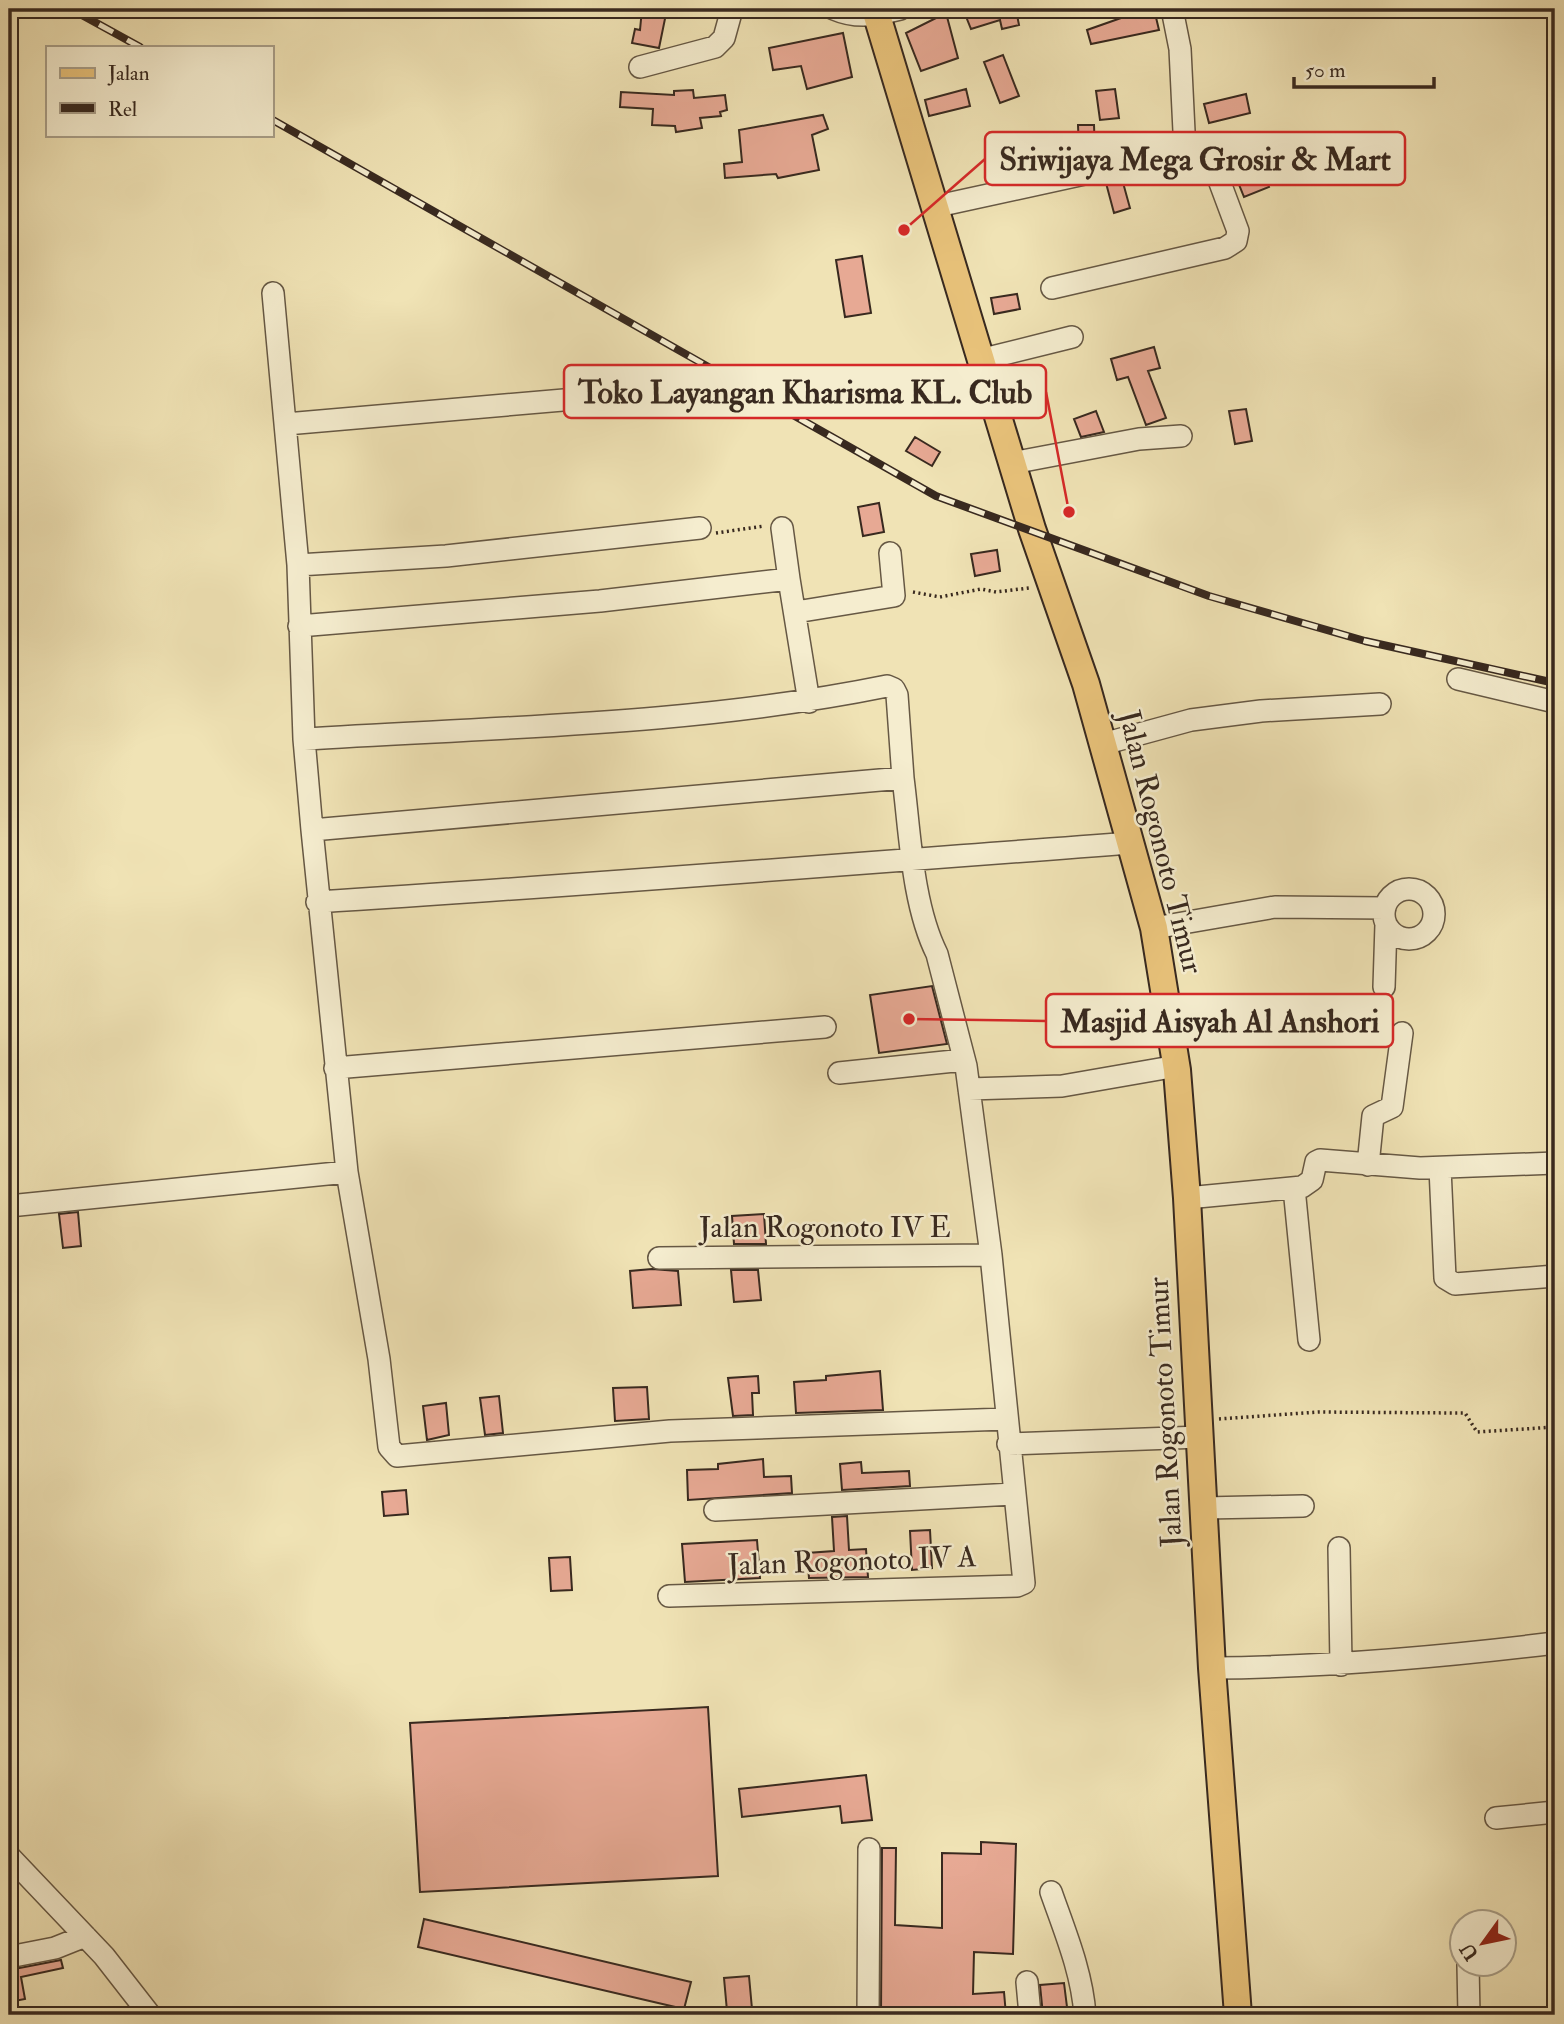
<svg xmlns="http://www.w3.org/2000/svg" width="1564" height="2024" font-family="'IM FELL Double Pica',serif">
<rect width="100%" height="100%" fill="#f0e3b5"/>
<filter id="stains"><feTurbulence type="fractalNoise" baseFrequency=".00286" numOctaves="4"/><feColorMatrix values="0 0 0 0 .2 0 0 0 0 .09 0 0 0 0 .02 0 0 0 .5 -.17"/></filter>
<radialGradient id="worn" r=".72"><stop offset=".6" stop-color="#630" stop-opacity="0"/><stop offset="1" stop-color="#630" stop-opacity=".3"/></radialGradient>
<path fill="#e7a994" stroke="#38291f" stroke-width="2" d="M642,9H667L659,48L632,43L635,29L640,30Z
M963,9H1024V13L1017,15L1019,25L1002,29L1000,20L971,29Z
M1123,9H1154L1159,30L1091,44L1087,30L1121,18L1125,16Z
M946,13L958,58L921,71L906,33Z
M843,33L852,77L807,89L801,66L773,70L769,48Z
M1003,55L1019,96L1000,103L984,62Z
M966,89L970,106L929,116L925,100Z
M1115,89L1119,118L1100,120L1096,91Z
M693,90L694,98L725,95L727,110L720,112L721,116L700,118L702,128L676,132L675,126L652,125L653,109L620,107L621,92L674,95V91Z
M1246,94L1250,113L1209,123L1204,104Z
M823,115L828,129L812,135L819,170L778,178L776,174L725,178L724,164L742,162L739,130Z
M1078,125H1094L1095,153H1079Z
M1264,172L1269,187L1244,197L1238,182Z
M1122,179L1130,208L1114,213L1106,183Z
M862,256L871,313L845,317L836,260Z
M1017,294L1020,309L994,314L991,298Z
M1154,347L1160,368L1148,371L1166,418L1146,425L1128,377L1117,380L1111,359Z
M1246,409L1252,441L1235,444L1229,411Z
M1096,411L1104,432L1081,437L1074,419Z
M915,437L940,452L932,466L906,451Z
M879,503L884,532L863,536L858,507Z
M997,550L1000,571L975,576L971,554Z
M932,986L947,1044L879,1053L870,995Z
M78,1212L81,1246L63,1248L59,1214Z
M764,1214L766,1244H734L732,1216Z
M652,1269L678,1271L681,1305L633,1308L630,1271Z
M731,1270H758L761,1300L734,1302Z
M880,1371L883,1410L796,1413L794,1382L826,1380V1376Z
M758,1376L759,1393H752L753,1415L733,1416L728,1378Z
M647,1387L649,1419L615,1421L613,1388Z
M499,1396L503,1433L485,1435L480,1398Z
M446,1403L449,1435L427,1440L423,1406Z
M763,1459L764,1477L791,1476L792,1493L688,1500L687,1470L718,1469V1464Z
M861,1462L862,1473L909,1471L910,1486L842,1490L840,1464Z
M406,1490L408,1514L384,1516L382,1492Z
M847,1516L849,1550L866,1549L868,1577L809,1578L807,1553L834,1551L832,1517Z
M930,1530L932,1568L912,1570L910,1531Z
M757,1540L760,1578L685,1582L682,1544Z
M570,1557L572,1590L551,1591L549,1558Z
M708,1707L718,1876L420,1892L410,1723Z
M866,1775L872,1820L842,1823L840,1806L742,1817L739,1789Z
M981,1842L1016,1844L1013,1954L974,1952L973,1994L1004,1992L1006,2015H978V2010L940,2009V2015H881L882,1848H896L895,1925L942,1928V1853L981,1854Z
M424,1919L691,1982L684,2009L418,1947Z
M61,1960L63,1968L21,1977L25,1999L9,2002V1970Z
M749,1976L752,2009L727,2011L724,1978Z
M1064,1983L1068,2015H1043L1040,1985Z"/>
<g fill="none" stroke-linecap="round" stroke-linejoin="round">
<defs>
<path id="minor" d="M834,9C857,19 876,15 900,9
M640,67L715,47L724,38L732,9
M933,207L1185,152L1180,49L1172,9
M1052,288L1225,248L1236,241L1238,231L1210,156L1205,152H1185
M273,293L298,565L304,739L312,830
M980,360L1072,337
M286,424L668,391
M1012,463L1139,439L1181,436
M782,528L789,579
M298,565L446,556L700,528
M796,612L894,596L890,553
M299,626L600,601L789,579L809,702
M1458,679L1555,702
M304,739C498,727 696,725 887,686L894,689L897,695L903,778
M1103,744L1191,720L1261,711L1380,704
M1384 914a25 25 0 1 1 50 0a25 25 0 1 1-50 0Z
M317,902C589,885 860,863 1132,843
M1154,928L1275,907L1385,908
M1384,987L1386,924
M335,1068L825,1027
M839,1073L964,1060
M969,1089L1062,1086L1177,1066
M1368,1165L1373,1116L1392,1107L1402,1033
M1440,1168L1445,1278L1455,1284L1555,1276
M347,1172L379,1359L389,1447L397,1456L670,1431L1005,1419
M1294,1188L1309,1340
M1187,1198L1302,1187L1312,1180L1316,1162L1320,1160L1420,1168L1555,1163
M9,1206L347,1172L312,830L903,778C910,832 912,904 937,954L966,1066L991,1255L1024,1583L1017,1586L669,1596
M659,1258L991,1255
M1008,1444L1200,1437
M1204,1508L1303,1506
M715,1510L1013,1494
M1339,1548L1341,1665
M1212,1668C1328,1667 1441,1657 1555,1643
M1496,1818L1555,1812
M9,1856L104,1956L150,2015
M1051,1892C1065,1932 1082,1972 1085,2015
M9,1957L55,1948L85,1936
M1468,1965L1469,2015
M1027,1982L1030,2015
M868,2015L869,1849"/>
<path id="major" d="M875,9L1032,529L1086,684L1154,928L1177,1070L1187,1198L1212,1668L1238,2015"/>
</defs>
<use href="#minor" stroke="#665844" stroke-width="24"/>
<use href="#major" stroke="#38291f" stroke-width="30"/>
<path stroke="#38291f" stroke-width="3.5" stroke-dasharray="2 3.5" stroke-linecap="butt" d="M716,533L764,526
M913,592L940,597L981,589L996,592L1029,588
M1219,1419L1318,1412L1457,1413H1465L1477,1432L1555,1427"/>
<use href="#minor" stroke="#f5edcf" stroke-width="21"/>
<use href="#major" stroke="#e8c27a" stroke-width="26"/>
<defs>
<path id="rail" d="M71,9L140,47
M271,119L936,496L1209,596L1365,641L1555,683"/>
</defs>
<use href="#rail" stroke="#38291f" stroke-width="8"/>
<use href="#rail" stroke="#f5edcf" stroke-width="5" stroke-dasharray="16" stroke-linecap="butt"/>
</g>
<g text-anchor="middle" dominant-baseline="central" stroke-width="5" stroke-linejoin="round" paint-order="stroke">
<g font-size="30" fill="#38291f" stroke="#f5edcf">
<text transform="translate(1161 842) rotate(76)">Jalan Rogonoto Timur</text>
<text x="825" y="1227">Jalan Rogonoto IV E</text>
<text transform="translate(1165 1412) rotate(-93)">Jalan Rogonoto Timur</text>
<text transform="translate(852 1561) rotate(-2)">Jalan Rogonoto IV A</text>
</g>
</g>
<path fill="none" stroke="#d62828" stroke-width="2.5" d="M904 230L985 159M1069 512L1046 392M909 1019L1046 1021"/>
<g fill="#d62828" stroke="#f5edcf" stroke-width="2.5">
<circle cx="904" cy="230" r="7"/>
<circle cx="1069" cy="512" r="7"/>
<circle cx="909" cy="1019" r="7"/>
</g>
<g fill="#f5edcf" stroke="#d62828" stroke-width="2.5">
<rect x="985" y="132" width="420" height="53" rx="7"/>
<rect x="564" y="365" width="482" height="53" rx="7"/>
<rect x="1046" y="994" width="347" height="53" rx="7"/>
</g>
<g font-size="32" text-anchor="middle" font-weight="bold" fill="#38291f">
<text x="1195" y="170">Sriwijaya Mega Grosir &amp; Mart</text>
<text x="805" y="403">Toko Layangan Kharisma KL. Club</text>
<text x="1220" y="1032">Masjid Aisyah Al Anshori</text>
</g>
<rect width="1564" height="2024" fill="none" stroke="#f0e3b5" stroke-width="35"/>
<rect x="10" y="10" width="1543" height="2003" fill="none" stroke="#38291f" stroke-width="3.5"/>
<rect x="18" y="18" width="1529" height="1989" fill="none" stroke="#38291f" stroke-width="2"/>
<rect x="46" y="46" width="228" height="91" fill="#f5edcf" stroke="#a99f89" stroke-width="2"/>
<rect x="60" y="68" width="35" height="10" fill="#e8c27a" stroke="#a99f89" stroke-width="2"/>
<text x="108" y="80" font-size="21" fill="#38291f">Jalan</text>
<rect x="60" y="103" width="35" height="10" fill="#38291f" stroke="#a99f89" stroke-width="2"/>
<text x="108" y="116" font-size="21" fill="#38291f">Rel</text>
<g transform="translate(1483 1943) rotate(237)"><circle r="33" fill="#f5edcf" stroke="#a99f89" stroke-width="2"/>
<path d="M0-5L12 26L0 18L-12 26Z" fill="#8f2418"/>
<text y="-10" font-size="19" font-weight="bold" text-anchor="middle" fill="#38291f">U</text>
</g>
<path d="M1294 77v10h140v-10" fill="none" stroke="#38291f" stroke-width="3.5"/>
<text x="1305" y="77" font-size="21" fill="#38291f" stroke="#f5edcf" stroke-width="5" paint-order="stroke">50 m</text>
<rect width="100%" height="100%" filter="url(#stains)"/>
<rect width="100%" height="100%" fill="url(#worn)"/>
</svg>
